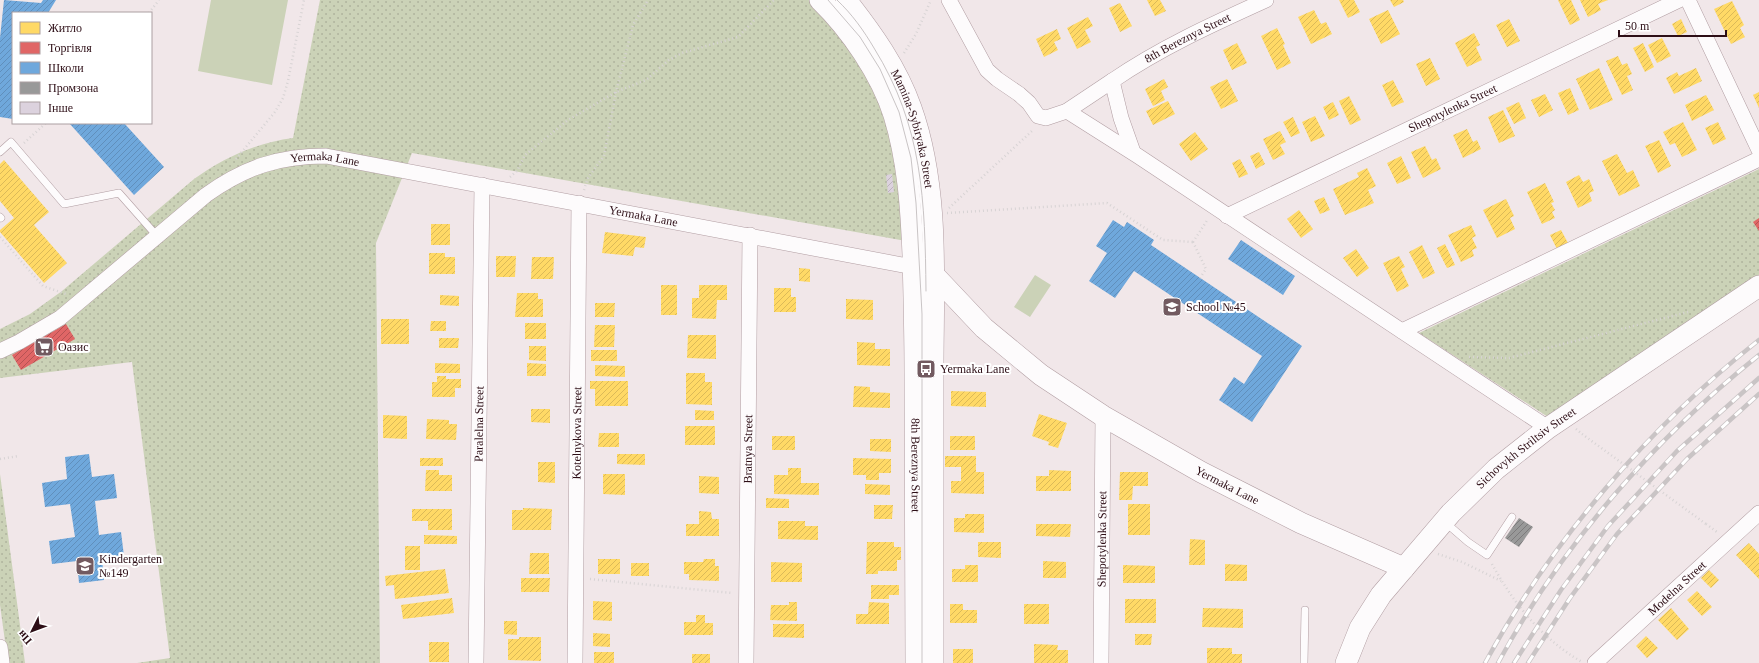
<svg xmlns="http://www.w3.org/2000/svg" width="1759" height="663" font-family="Georgia,serif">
<defs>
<pattern id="grass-dots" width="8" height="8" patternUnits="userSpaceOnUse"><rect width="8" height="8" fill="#cbd2b7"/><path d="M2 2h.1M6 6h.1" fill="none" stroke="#afb39d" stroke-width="1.8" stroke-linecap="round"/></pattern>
<pattern id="homes-hatch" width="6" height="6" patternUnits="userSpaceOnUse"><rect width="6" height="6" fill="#ffd966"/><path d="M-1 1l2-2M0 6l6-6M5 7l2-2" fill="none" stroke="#dbb958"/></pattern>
<pattern id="shops-hatch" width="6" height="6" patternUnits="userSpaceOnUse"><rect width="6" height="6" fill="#e06666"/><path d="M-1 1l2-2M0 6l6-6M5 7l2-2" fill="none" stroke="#b65253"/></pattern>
<pattern id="schools-hatch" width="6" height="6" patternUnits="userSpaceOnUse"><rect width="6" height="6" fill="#6fa8dc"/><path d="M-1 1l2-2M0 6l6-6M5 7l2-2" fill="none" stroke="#608fbc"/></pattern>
<pattern id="industry-hatch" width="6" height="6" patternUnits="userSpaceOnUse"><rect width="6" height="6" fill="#999"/><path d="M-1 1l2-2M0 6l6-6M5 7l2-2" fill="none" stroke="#7d7b7c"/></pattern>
<pattern id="building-hatch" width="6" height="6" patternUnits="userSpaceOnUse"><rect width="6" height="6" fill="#dcd2de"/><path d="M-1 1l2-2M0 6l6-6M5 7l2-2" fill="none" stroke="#bdb3be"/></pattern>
</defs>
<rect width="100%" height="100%" fill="#f1e7e9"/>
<path fill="url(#grass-dots)" d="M320,0H812L850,43L889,116L906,241L412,153L376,243L380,663H137L170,658L132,362L0,378V329L30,314L62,291L194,179C224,158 255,143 293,138Z
M1759,169V276L1548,417L1419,333Z
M0,474L25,663H8L0,605Z"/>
<path fill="#cbd2b7" d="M211,0H288L272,85L198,71Z
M1035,275L1051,285L1030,317L1014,307Z"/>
<path fill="url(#homes-hatch)" d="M1147,0H1160L1166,11L1155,16Z
M1339,0H1354L1360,12L1348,18Z
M1390,0H1403L1404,2L1394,7Z
M1558,0H1571L1580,20L1570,25Z
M1580,0H1608L1598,4L1601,10L1588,17Z
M1732,1L1744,25L1740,28L1745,37L1731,44L1714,9Z
M1120,3L1132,26L1120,32L1109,8Z
M1314,10L1321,24L1326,22L1332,34L1311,44L1298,17Z
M1388,10L1400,34L1381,44L1369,19Z
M1088,17L1093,26L1085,30L1091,42L1077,49L1067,28Z
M1509,19L1520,41L1507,47L1496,25Z
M1681,19L1687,32L1678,36L1672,24Z
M1277,28L1285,44L1283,45L1291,63L1277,70L1261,36Z
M1057,29L1061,39L1054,42L1058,50L1044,57L1036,39Z
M1474,33L1480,45L1476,47L1482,60L1467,67L1455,43Z
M1662,38L1671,56L1657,63L1648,45Z
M1237,43L1247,63L1232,70L1223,50Z
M1643,43L1654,67L1645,72L1633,48Z
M1618,56L1622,65L1627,63L1632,74L1627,76L1633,90L1622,95L1606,61Z
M1430,58L1440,79L1426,86L1416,64Z
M1599,68L1613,100L1590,110L1576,79Z
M1696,68L1702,81L1674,94L1666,78L1677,72L1679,76Z
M1164,79L1168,87L1161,91L1165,100L1153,106L1145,89Z
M1227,79L1238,101L1221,109L1210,87Z
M1393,80L1404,102L1392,107L1382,85Z
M1570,88L1579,110L1568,115L1558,93Z
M1759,92V108L1753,95Z
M1545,94L1553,110L1539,117L1531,100Z
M1706,95L1714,110L1692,121L1685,105Z
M1349,96L1361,120L1350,125L1339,101Z
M1168,101L1175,114L1153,125L1146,111Z
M1333,102L1339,115L1329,120L1323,107Z
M1519,102L1526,118L1514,124L1506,108Z
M1503,110L1515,136L1499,143L1488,117Z
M1315,116L1325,136L1311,142L1302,122Z
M1293,117L1300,133L1291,137L1283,122Z
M1683,122L1697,150L1682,157L1675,143L1670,145L1663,132Z
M1718,122L1726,139L1713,145L1705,128Z
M1467,129L1473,142L1477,140L1481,149L1463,158L1453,135Z
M1280,131L1286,142L1280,145L1285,154L1273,160L1263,139Z
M1195,132L1208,149L1191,161L1179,144Z
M1659,140L1671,166L1658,173L1645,146Z
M1425,146L1432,160L1436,158L1441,169L1423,178L1411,152Z
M1259,152L1265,164L1256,169L1250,156Z
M1617,154L1627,173L1633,170L1640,186L1619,196L1602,161Z
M1401,156L1411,178L1397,184L1387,163Z
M1240,159L1248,174L1239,178L1232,163Z
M4,160L49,212L34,225L67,263L44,283L0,232V230L14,218L0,201V164Z
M1367,168L1376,186L1368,190L1374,203L1345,215L1333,189L1359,177L1357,173Z
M1579,175L1583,182L1589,179L1594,191L1589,193L1592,201L1578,208L1566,182Z
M1545,183L1554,202L1551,203L1555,210L1552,212L1555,218L1542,224L1527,192Z
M1324,197L1330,210L1320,214L1314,201Z
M1506,199L1514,216L1510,218L1515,229L1497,238L1483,210Z
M1299,210L1313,229L1301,238L1287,219Z
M431,224H450V245H431Z
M1471,225L1476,236L1472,238L1477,248L1472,250L1474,256L1461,262L1448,235Z
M1561,230L1568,243L1557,249L1550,235Z
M605,232L646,237L644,248L635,247L633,256L602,253Z
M1445,244L1455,265L1447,268L1437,248Z
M1422,245L1435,273L1423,279L1409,252Z
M1356,249L1369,268L1357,277L1343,258Z
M429,253H445V257H455V274H429Z
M496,256H516L515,277H496Z
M1399,256L1405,267L1401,269L1409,286L1397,292L1383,263Z
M532,257H554L553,279H531Z
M799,268L810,269V282L799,281Z
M661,285H677V315H661Z
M699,285H727V300H717L716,319L692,318V298H699Z
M774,288H791V297H796V312H774Z
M517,293H538V299H543V317H515Z
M440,295L459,296V306L440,305Z
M846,299L873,300V320L846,319Z
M595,303H615L614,317H595Z
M381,319H409V344H381Z
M431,321H446V331H430Z
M525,323H546V339H525Z
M595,325H615L614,347H594Z
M688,335H716V359L687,358Z
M439,338H459L458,348H439Z
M857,342L875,343V349H890V366L857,365Z
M529,346H546V361L529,360Z
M591,350H617V361H591Z
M435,363L460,364V373H435Z
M527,363L546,364V376H527Z
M595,365L625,366V377L595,376Z
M686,373H705V382H712V405L686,404Z
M437,376H446V379H461V388H455V397H432V382H437Z
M590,381H628V406H595V389H590Z
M854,386L870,387V392L890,393V408L853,407Z
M951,391L986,392V407L951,406Z
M531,409H550V423L531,422Z
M695,410L714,411V420H695Z
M1039,414L1067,423L1058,448L1048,445L1049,442L1032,436Z
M383,415L407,416V439L383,438Z
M427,419L449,420V424H457L456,440L426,439Z
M685,426H715V445H685Z
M599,433H619V447H598Z
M772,436H795V450H772Z
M950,436H975V450H950Z
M870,439H891V452L870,451Z
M617,454H645V465L617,464Z
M945,456H976V472H984V494L951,493V481H961V467H945Z
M420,458H443V466H420Z
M853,458L891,459V473H879V480H866V475H853Z
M538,462H555V483L538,482Z
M788,468H801V483H819V495L774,494V475H788Z
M426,470H439V475H452V491H425Z
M1049,470L1071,471V491H1036V476H1049Z
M1120,472H1148V486H1133L1132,500H1119Z
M603,474H625V495L603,494Z
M699,476L719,477V494L699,493Z
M865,484L890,485V495L865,494Z
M766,498L789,499V508H766Z
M1128,504H1150V535H1128Z
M874,505H893L892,519H874Z
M523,508L552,509L551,530H512V510H523Z
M412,509H452V530H428V521H412Z
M699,511L711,512L712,519H719V536H686V524H699Z
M965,514H984V533L954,532V518H965Z
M778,521H805V526H818V540L778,539Z
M1036,524H1071L1070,537L1036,536Z
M424,535L457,536V544H424Z
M1190,539L1205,540V565H1189Z
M867,542H894V547H901V560H897V571H878V574H866Z
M978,542H1001V558L978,557Z
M1749,543L1759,554V579L1736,555Z
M405,546H420V570H405Z
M530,553H549V574H529Z
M598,559H620V574H598Z
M704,559H715V566H719V581L689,580V574H684V562H703Z
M1043,561L1066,562V578H1043Z
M771,562L802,563V582H771Z
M631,563H649V576H631Z
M1225,564L1247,565V581H1225Z
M965,565H978V582H952V569H965Z
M1123,565L1155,566V583H1123Z
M445,569L449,593L395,599L394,585L386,586L385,576Z
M1709,570L1719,580L1711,588L1701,578Z
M521,578H550L549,592H521Z
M871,585H899V595H889V599H871Z
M1697,591L1712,607L1702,616L1687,600Z
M452,598L454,613L403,619L401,605Z
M1125,599H1156V623H1125Z
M593,601L612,602V621L593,620Z
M789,602H797V621L770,620L771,605H789Z
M869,602L889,603V624H856V614H868Z
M950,604H963V610H977V623H950Z
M1024,604H1049V624H1024Z
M1203,608L1243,609V628L1202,627Z
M1671,608L1689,629L1677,640L1658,620Z
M696,615H705V623H713V635H684V622H696Z
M504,621H517V635L504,634Z
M773,624H804V638L773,637Z
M593,633L610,634V647L593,646Z
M1135,634H1152L1151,645H1135Z
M1646,636L1658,648L1647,658L1636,646Z
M519,637H541V661L508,660V639H519Z
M429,642H449V662H429Z
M1034,644L1058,645L1057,650H1068V663H1034Z
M1207,648H1232V654H1242V663H1207Z
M953,649H973V663H953Z
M594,652H614V663H594Z
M692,654H710V663H692Z"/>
<path fill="url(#shops-hatch)" d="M1759,218V231L1753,222Z
M66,324L75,339L21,370L12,355Z"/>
<path fill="url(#schools-hatch)" d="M4,0L41,3L43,0H56L48,13H13V119L0,117V38Z
M69,123H124L164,167L134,195Z
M1113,220L1124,227L1127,222L1154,240L1151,245L1302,346L1252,422L1219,400L1234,377L1244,384L1262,356L1134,271L1115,298L1089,281L1107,253L1096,246Z
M1241,240L1295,276L1283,295L1228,259Z
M89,454L92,477L114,474L117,498L95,501L99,535L121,532L124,556L102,559L104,580L79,583L77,561L52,564L49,541L75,537L70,504L45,507L42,483L67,479L65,457Z"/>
<path fill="url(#industry-hatch)" d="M1519,518L1533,527L1519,547L1505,538Z"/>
<path fill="url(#building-hatch)" d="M892,174L894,192L888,193L886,175Z"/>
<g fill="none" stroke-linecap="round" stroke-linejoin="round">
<defs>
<path id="lane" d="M0,152L11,142L64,204L119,193L157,236
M0,217L1,218
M1446,523L1468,542L1487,555L1512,517
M1304,663L1305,610"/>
<g id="street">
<path d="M949,0L987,70L997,79L1019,94L1029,103L1038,116L1046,118L1067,111L1112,81L1121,118L1133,152"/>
<path d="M1688,0L1759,150"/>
<path id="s1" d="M1112,81C1160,48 1213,24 1266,0"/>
<path d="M1067,111L1138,156L1548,428"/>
<path id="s2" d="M1227,216L1679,0"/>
<path d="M1402,331L1759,159"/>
<path id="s3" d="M0,351L19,342L60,318L206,195C245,167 279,156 326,156L913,267"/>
<path d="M0,647L2,663"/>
<path id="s4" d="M476,663L482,185"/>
<path id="s5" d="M575,663L579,203"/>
<path id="s6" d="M746,663L750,235"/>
<path id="s7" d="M1101,663L1103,416"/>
<path id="s8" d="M1595,663L1759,513"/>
</g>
<g id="secondary">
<path id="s9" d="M820,0C850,29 881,74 894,115C908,161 911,207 913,255C914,294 915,333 915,373C916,469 916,566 916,663"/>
<path id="s10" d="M846,0C872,33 897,68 911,108C940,189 933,283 933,367C933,466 933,564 933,663"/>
<path id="s11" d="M927,272L933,274L984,328L1041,375L1103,416L1201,472L1301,523L1404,568"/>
<path id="s12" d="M1346,663L1360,628L1381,595L1451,513L1496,469L1548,428L1759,286"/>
</g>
</defs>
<use href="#lane" stroke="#b19da2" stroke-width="8"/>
<use href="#street" stroke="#b19da2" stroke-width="16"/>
<use href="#secondary" stroke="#b19da2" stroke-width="22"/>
<path stroke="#d7d3d4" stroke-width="2.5" stroke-dasharray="1 3" stroke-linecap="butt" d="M149,13L159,0
M904,53L916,34L931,0
M24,143L46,123
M236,159L275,112L283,98L288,81L304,0
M510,177L517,171L525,155L568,120L616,92L646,80L669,60L682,53L738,37L774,0
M584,190L588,178L604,156L616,92L633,25L648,0
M949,208L1033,130
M947,213L1107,203L1163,240L1193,242
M0,237L43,286L66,294
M1193,242L1206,269L1200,278
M1193,242L1208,219
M1469,357L1509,358L1688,312
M1576,429L1582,434
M0,459L19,456
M1706,524L1717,532
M1438,554L1462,562L1501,581
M1492,564C1514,604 1542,639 1582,662
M590,579L732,593"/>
<use href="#lane" stroke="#fdfbfc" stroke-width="7"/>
<use href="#street" stroke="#fdfbfc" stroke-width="15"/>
<use href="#secondary" stroke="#fdfbfc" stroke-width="21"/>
<path stroke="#c9c4c5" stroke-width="1" d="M828,0L860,37L880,69L899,112L911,158L916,203L922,314V663
M837,0C852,14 864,31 874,48C923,127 925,201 926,291"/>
<defs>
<path id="rail" d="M1485,663C1553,539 1648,428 1759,340
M1498,663C1562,545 1654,439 1759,355
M1514,663L1561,590L1608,526L1677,451L1759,378
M1528,663L1570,598L1617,534L1687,459L1759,394"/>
</defs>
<use href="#rail" stroke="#c9c4c5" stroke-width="4.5"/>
<use href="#rail" stroke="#fff" stroke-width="3" stroke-dasharray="9" stroke-linecap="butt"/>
<path stroke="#d7d3d4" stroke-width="2.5" stroke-dasharray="1 3" stroke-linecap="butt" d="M1582,434L1706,524"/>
</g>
<defs>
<symbol id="school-square" viewBox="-11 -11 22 22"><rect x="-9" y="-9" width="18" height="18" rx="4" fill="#725a60" stroke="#fff"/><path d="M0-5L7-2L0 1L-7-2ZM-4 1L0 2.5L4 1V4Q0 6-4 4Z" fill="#fff"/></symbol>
<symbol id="supermarket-square" viewBox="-11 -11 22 22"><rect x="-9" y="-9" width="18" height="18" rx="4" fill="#725a60" stroke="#fff"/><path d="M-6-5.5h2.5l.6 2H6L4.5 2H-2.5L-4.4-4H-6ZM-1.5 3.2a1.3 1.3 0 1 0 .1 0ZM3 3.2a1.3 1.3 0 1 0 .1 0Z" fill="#fff"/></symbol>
<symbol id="bus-square" viewBox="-11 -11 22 22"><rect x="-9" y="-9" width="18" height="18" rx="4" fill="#725a60" stroke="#fff"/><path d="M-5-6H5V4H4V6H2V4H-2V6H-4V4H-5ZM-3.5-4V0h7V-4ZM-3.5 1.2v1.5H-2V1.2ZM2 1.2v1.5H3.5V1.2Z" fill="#fff"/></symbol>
</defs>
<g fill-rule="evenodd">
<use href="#school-square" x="1161" y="296" width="22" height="22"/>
<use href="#supermarket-square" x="33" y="336" width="22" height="22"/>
<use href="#bus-square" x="915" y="358" width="22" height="22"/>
<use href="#school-square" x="74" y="555" width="22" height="22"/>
</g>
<g text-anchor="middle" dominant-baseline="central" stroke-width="4" stroke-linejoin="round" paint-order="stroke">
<g font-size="12" fill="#2d0e16" stroke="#fff">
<text stroke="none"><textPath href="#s1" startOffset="87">8th Bereznya Street</textPath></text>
<text stroke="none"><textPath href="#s2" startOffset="250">Shepotylenka Street</textPath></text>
<text stroke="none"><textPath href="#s10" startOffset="147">Mamina-Sybiryaka Street</textPath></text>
<text stroke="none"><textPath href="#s3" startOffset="387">Yermaka Lane</textPath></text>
<text stroke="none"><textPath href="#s3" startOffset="711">Yermaka Lane</textPath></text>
<text stroke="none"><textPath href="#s4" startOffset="239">Paralelna Street</textPath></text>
<text stroke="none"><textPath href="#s5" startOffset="230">Kotelnykova Street</textPath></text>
<text stroke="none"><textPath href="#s6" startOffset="214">Bratnya Street</textPath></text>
<text stroke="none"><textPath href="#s12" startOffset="284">Sichovykh Striltsiv Street</textPath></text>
<text stroke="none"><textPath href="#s9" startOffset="490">8th Bereznya Street</textPath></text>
<text stroke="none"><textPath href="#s11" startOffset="371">Yermaka Lane</textPath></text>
<text stroke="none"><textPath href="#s7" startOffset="124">Shepotylenka Street</textPath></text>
<text stroke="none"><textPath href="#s8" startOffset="111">Modelna Street</textPath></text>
</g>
<g font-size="12" fill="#2d0e16" stroke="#fff" text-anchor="start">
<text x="1186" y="307">School №45</text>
<text x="58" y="347">Оазис</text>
<text x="940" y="369">Yermaka Lane</text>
<text x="99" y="559">Kindergarten<tspan x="99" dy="14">№149</tspan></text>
</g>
</g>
<rect x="12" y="12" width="140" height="112" fill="#ffffff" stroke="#ab9fa2"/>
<rect x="20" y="22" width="20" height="12" fill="#ffd966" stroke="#ab9fa2"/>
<text x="48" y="32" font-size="12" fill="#2d0e16">Житло</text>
<rect x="20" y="42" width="20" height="12" fill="#e06666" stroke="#ab9fa2"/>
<text x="48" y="52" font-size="12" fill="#2d0e16">Торгівля</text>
<rect x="20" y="62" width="20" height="12" fill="#6fa8dc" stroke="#ab9fa2"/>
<text x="48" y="72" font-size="12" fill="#2d0e16">Школи</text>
<rect x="20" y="82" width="20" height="12" fill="#999999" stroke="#ab9fa2"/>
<text x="48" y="92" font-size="12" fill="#2d0e16">Промзона</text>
<rect x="20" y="102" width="20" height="12" fill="#dcd2de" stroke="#ab9fa2"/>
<text x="48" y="112" font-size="12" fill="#2d0e16">Інше</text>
<g transform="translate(32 631) rotate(228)" stroke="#ffffff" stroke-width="3" paint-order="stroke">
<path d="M0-3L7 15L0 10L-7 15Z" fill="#2d0e16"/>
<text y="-6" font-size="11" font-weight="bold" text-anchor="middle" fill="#2d0e16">Пн</text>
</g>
<path d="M1619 30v6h107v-6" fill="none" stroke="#2d0e16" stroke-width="2"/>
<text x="1625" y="30" font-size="12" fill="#2d0e16" stroke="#ffffff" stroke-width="3" paint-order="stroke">50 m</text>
</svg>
